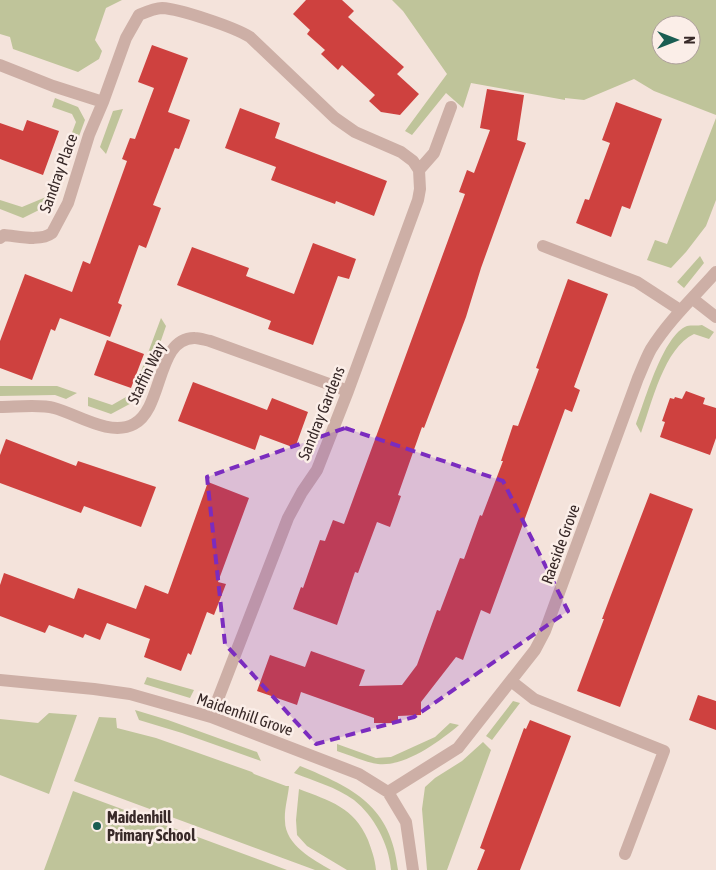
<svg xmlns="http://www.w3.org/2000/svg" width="716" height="870" font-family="'Asap Condensed',sans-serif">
<rect width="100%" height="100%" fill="#f4e3db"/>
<path fill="#bfc49a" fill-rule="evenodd" d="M0,0H122L106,8L95,40L102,51L99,59L78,72L13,49L10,37L0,34Z
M392,0H716V115L654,91L634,79L584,100L565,98V100L471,83L463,108L446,93L412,135L405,131L447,74L403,11ZM661,25H691V55H661Z
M55,98L78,107L85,120L75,147L67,146L76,122L72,114L52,107Z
M123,109L106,154L100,147L113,111Z
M716,118V200L706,226L686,252L671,268L647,260L655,240L667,244Z
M50,186L57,197L55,202L23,218L0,209V200L22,207L46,197Z
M700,256L704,263L684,288L677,282Z
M161,318L166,326L141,398L111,414L88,406V397L112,405L133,393Z
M702,325L714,332L709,339L694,334C664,348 652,403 641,433L636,424C645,401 663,335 687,326C691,325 698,326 702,325Z
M0,386H57L77,393L66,399L55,395L0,396Z
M147,677L194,690L190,698L144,684Z
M513,701L520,703L492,740L486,736Z
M135,710L168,720L257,752L261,761L182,733L139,720Z
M49,713L77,715L49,794L0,775V719L38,723Z
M99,717L116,718L117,728L156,738L252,772L254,774L286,786H289C288,797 284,810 285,821C285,845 314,860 331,870H315L74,781Z
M450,723L459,725C439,742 405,767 378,764C364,762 350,755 337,751V744L376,758L391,757L435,737Z
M483,742L491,750L447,870H427L422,809L425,787L435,778L462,761Z
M300,766C354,788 391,806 398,870H391C389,844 374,816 354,800C336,787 314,781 294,773Z
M299,789C330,801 354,807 368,840C372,851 375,859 376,870H347L307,846L297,835L296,820Z
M73,791L287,870H44Z"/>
<path fill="#ce413f" d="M306,0H342L354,11L348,17L404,67L397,74L419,94L400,115L381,112L369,101L375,95L342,65L338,70L321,54L325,50L307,34L310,30L293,14Z
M152,45L188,58L168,112L190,120L179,149L175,148L153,205L161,208L146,248L139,245L118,303L122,305L110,337L60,318L55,331L51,329L32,380L0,368V341L25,274L72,292L83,261L90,264L127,161L122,159L130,138L135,139L154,88L138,82Z
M487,89L524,95L517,140L526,143L481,268L466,317L424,428L422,427L398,495L401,496L390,527L377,522L358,573L355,572L337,625L293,609L301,587L303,588L320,540L325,541L333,520L344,524L465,194L459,192L467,170L474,173L490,130L480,128Z
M616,102L662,119L630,209L622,206L611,237L576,223L585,199L589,200L610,143L602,140Z
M240,108L280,123L275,138L387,181L374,216L336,201L335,204L271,180L276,167L225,148Z
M27,120L59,131L43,175L0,159V123L23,131Z
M313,243L356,259L349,279L338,276L313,345L268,329L271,321L177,285L192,247L249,268L246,276L294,294Z
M568,279L608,294L574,387L580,390L572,412L565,409L490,614L481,610L463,660L456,657L421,702V715L398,716V723H374V718L301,692L297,705L257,691L270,655L305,667L311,651L365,670L359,686L402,685L417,665L437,610L440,611L460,558L464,559L480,515L482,516L503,461H501L513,425L518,426L539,369L536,368Z
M107,340L144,354L131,388L94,375Z
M193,382L267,410L272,398L308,412L295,448L260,435L255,450L178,421Z
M686,391L705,398L703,404L716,408V438L710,455L660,437L665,422L662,421L670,398L674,399L675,397L682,399Z
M6,439L76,466L78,461L156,487L141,527L84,506L81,513L0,483V455Z
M208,482L249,498L218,582L226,584L214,615L207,612L191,655L188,653L181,671L144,657L150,639L107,623L100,640L85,634L83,638L49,625L45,633L0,616V585L4,573L74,599L78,588L136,609L145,585L168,594Z
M650,493L693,509L620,707L577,691L604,619H602L611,595Z
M698,695L716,701V730L689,720Z
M530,720L571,736L520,870H477L485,850L480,848L524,728L526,729Z"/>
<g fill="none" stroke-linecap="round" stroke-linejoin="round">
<path stroke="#cdafa6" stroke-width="12" d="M0,65L53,86L103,102L126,38L139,15C146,12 155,8 162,8C180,9 234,27 250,37L335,118L355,132L401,152L413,161L419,170L420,189L418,200L348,391L317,470L302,492L288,518L211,717
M419,170L434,153L451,107
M0,238L4,235C18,236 40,242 52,233L68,203L89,135L103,102
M543,246L637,282L680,310
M693,299L716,317
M0,407C14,407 41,404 54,408C77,414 110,437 134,424C164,408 156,337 195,338C199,338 205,340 210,341L348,391
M0,680L94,689L130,694L211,717L359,774L388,792L406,822L413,870
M511,681L534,699L664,751L625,854
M388,792L458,748L535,650L545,631L638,378C642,369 646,358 651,349C669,320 694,297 716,272"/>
</g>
<path fill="#7b2cbf" fill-opacity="0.2" stroke="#7b2cbf" stroke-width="4" stroke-dasharray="10 6" stroke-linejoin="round" d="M345,428L503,481L568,611L414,717L316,744L225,644L207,477Z"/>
<circle fill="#1a5d52" stroke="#fbeee8" stroke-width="2" cx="97" cy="826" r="5"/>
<g text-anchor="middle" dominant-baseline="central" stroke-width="5" stroke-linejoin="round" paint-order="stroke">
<g font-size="16" fill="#382928" stroke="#fbeee8">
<text transform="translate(58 173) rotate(-70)">Sandray Place</text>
<text transform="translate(146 373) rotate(-64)">Staffin Way</text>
<text transform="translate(321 413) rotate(-68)">Sandray Gardens</text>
<text transform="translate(560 544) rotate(-70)">Raeside Grove</text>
<text transform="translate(245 714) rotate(19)">Maidenhill Grove</text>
</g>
<g font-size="16" font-weight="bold" fill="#382928" stroke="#fbeee8" text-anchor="start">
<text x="107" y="817">Maidenhill<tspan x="107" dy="18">Primary School</tspan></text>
</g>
</g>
<g transform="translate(676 40) rotate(90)"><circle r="24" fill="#fbeee8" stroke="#ad9f9b"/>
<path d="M0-4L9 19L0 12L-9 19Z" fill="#1a5d52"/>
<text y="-8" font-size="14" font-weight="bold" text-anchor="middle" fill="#382928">N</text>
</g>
</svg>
